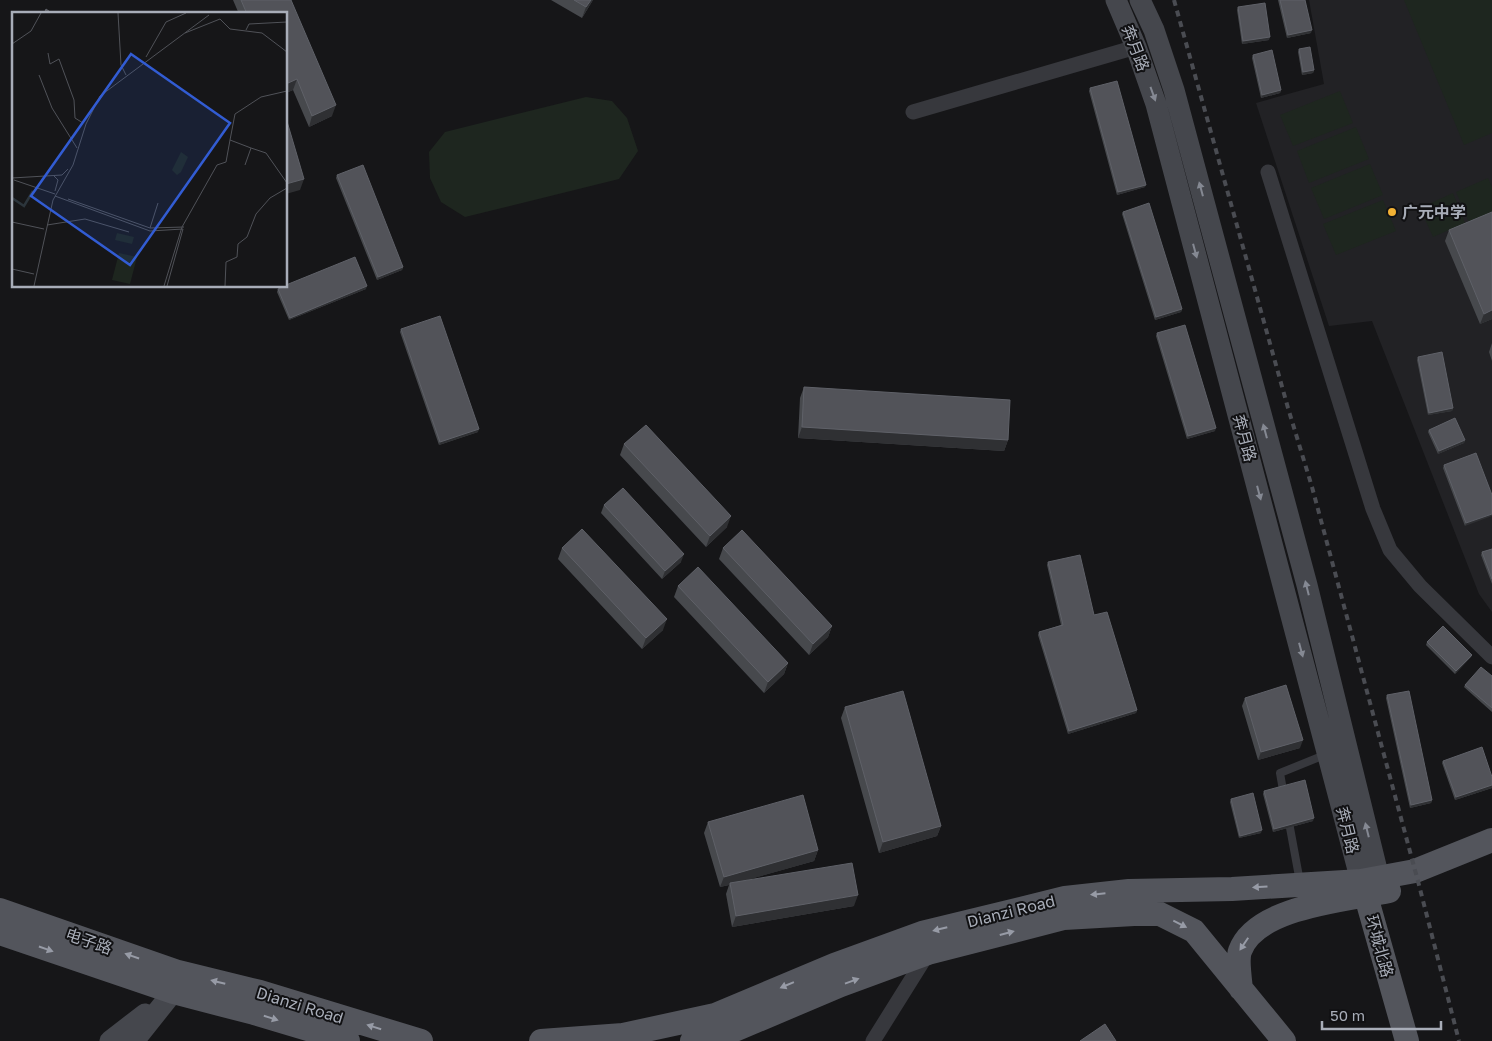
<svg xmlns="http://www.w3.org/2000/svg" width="1492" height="1041" font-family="'Golos Text','Noto Sans SC',sans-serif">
<rect width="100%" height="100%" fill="#161618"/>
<path fill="#222225" d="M1309,0H1492V612L1479,594L1372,321L1329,326L1256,103L1324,84Z"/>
<path fill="#1e261f" d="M1404,0H1492V133L1464,145Z
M1340,91L1353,123L1293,146L1280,115Z
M586,97L612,101L627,118L638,151L619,179L465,217L441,202L430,178L429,152L445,132Z
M1356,127L1369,159L1309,183L1297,151Z
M1370,164L1383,195L1324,219L1311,188Z
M1488,178L1492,187V212L1469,222L1456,192Z
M1453,193L1465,223L1433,237L1420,208Z
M1383,200L1396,231L1336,255L1323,224Z"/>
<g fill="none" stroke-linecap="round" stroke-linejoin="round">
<path stroke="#37383d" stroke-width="8" d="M1284,796L1280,773L1327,754
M1288,817L1300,882"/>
<path stroke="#37383d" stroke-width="15" d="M913,112L1136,47
M1268,172L1373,509L1390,550L1420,586L1492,657
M873,1041L928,953"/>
<path stroke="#45474d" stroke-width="21" d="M1116,0L1136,47L1156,104L1361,881
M1140,0L1154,30L1174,90L1307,585L1379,878
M110,1041L145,1014
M134,1041L173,992L176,978"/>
<path stroke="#53555c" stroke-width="24" d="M1362,882L1407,1041
M0,910L178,972L260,992L421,1041
M0,933L173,992L254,1013L348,1041
M1241,989C1240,980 1237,959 1240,951C1256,906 1348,900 1389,891
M541,1041L623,1035L715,1015L834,965L922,933L1065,898L1129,891L1232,889L1361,881L1415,871L1492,840
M692,1041L725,1034L841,985L928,953L1064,918L1134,914H1160L1194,931L1284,1041"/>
<path stroke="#4a4c52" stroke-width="4" stroke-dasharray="6 5" stroke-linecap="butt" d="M1174,0L1288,408L1312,487L1419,885L1459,1041"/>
</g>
<path fill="#47494d" d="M233,0H291L332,116L309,127L293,90L286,93V14H239Z
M551,0H593L582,18Z
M1278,0H1305L1311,33L1287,38Z
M1238,7L1269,40L1242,44L1237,10Z
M1299,49L1314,70L1313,73L1302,75L1298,52Z
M1253,55L1281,90L1280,93L1261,98L1252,58Z
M1090,88L1145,187L1117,195L1089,91Z
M337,175L403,267L402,270L377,280L336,178Z
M1123,212L1182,309L1181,312L1155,320L1122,214Z
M1492,212V319L1480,324L1445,241L1449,230Z
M278,289H366L289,320L277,292Z
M401,329L478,432L439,445L400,332Z
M1157,333L1215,431L1187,439L1156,336Z
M1492,343V361L1489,352Z
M1418,357L1453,408L1452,411L1428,415L1417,360Z
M804,387L1008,440L1004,451L798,438L800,398Z
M1429,430L1465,440L1464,443L1438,454L1428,432Z
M624,444L727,527L706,547L620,455Z
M1444,465L1492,495L1465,526L1443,468Z
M604,505L681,562L662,579L601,513Z
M562,548L663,630L642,649L558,559Z
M723,548L832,626L828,637L809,655L719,559Z
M1492,549V584L1481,555L1482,552Z
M1048,562L1094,615L1137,710L1136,713L1068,734L1038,635L1039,632L1061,625L1047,565Z
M678,586L788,663L784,674L764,693L674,597Z
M1427,642L1472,655L1471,657L1455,674L1426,645Z
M1492,676V712L1464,687L1465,685Z
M1387,695L1432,800L1431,803L1410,808L1386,698Z
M1245,698L1300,748L1258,760L1242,706Z
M845,707L941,826L937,836L879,853L841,718Z
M1443,761L1492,777V788L1455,800L1442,763Z
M1264,791L1313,821L1273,832L1263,794Z
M1231,799L1261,833L1239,838L1230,802Z
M708,822L818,850L814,861L742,881L854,906L732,927L726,894L729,885L720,887L704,833Z"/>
<path fill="#2f3033" d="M591,0H593L582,18L586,7Z
M1312,30L1311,33L1287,38L1288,35Z
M1270,37L1269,40L1242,44L1243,41Z
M1314,70L1313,73L1302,75L1303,72Z
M297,79L293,90L286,93V84Z
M1281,90L1280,93L1261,98L1262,95Z
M336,105L332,116L309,127L312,116Z
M304,179L300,190L286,194V184Z
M1146,185L1145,187L1117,195L1118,192Z
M403,267L402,270L377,280L378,277Z
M367,286L366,289L289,320L290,318Z
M1182,309L1181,312L1155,320L1156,317Z
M1492,310V319L1480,324L1484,314Z
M1453,408L1452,411L1428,415L1429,413Z
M802,427L1008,440L1004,451L798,438Z
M1216,428L1215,431L1187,439L1188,436Z
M479,429L478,432L439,445L440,442Z
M1465,440L1464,443L1438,454L1439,451Z
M1492,514V516L1465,526L1466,523Z
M731,516L727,527L706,547L710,536Z
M684,554L681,562L662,579L665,571Z
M667,619L663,630L642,649L646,638Z
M832,626L828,637L809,655L813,644Z
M1472,655L1471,657L1455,674L1456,671Z
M788,663L784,674L764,693L768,682Z
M1137,710L1136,713L1068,734L1069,731Z
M1303,740L1300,748L1258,760L1261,752Z
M1492,785V788L1455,800L1456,797Z
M1432,800L1431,803L1410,808L1411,805Z
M1314,818L1313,821L1273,832L1274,829Z
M941,826L937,836L879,853L883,842Z
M1262,830L1261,833L1239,838L1240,836Z
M818,850L814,861L730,885V883L729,885L720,887L724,877Z
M858,895L854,906L732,927L736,916Z"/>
<path fill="#525359" stroke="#5f6168" d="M241,0H291L336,105L312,116L297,79L286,84V14H247Z
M574,0H591L586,7Z
M1280,0H1305L1312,30L1288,35Z
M1265,3L1270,37L1243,41L1238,7Z
M46,9L53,14H44Z
M1310,47L1314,70L1303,72L1299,49Z
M1272,50L1281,90L1262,95L1253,55Z
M1117,81L1146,185L1118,192L1090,88Z
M286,118L304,179L286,184Z
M363,165L403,267L378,277L337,175Z
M1149,203L1182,309L1156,317L1123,212Z
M1492,212V310L1484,314L1449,230Z
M355,257L367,286L290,318L278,289L286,286V285Z
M440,316L479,429L440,442L401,329Z
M1185,325L1216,428L1188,436L1157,333Z
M1442,352L1453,408L1429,413L1418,357Z
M804,387L1010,400L1008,440L802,427Z
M1455,418L1465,440L1439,451L1429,430Z
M646,425L731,516L710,536L624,444Z
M1476,453L1492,495V514L1466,523L1444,465Z
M623,488L684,554L665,571L604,505Z
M582,529L667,619L646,638L562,548Z
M742,530L832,626L813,644L723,548Z
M1492,549V579L1482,552Z
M1080,555L1094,615L1107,612L1137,710L1069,731L1039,632L1063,625L1048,562Z
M698,567L788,663L768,682L678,586Z
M1443,626L1472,655L1456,671L1427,642Z
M1481,667L1492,676V708L1465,685Z
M1286,685L1303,740L1261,752L1245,698Z
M903,691L941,826L883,842L845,707Z
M1409,691L1432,800L1411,805L1387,695Z
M1482,747L1492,777V785L1456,797L1443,761Z
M1305,780L1314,818L1274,829L1264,791Z
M1253,793L1262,830L1240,836L1231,799Z
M803,795L818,850L724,877L708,822Z
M852,863L858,895L736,916L730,883Z
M1105,1024L1116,1041H1080Z"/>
<defs><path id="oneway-solid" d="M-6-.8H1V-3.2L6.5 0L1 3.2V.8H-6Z" transform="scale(1.25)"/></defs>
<g fill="#858993">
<use href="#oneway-solid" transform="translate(1153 94) rotate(70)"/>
<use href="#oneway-solid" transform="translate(1201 189) rotate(-105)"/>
<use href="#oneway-solid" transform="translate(1195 251) rotate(75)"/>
<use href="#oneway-solid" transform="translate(1265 431) rotate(-105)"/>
<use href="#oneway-solid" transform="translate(1259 493) rotate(75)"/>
<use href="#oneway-solid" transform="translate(1307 588) rotate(-104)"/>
<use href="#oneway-solid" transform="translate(1301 650) rotate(75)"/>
<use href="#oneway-solid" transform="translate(1367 830) rotate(-104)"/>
</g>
<g fill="#979ba6">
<use href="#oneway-solid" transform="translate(1260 887) rotate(176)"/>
<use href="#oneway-solid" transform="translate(1098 894) rotate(174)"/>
<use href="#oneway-solid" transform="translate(1180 924) rotate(27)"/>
<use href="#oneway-solid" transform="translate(940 929) rotate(166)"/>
<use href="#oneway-solid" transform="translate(1007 933) rotate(-15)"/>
<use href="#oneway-solid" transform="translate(1244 944) rotate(124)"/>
<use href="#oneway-solid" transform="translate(46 949) rotate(19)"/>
<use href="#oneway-solid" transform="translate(132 956) rotate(-161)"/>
<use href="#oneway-solid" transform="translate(852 981) rotate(-20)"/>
<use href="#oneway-solid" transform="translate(218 982) rotate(-166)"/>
<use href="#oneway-solid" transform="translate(787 985) rotate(157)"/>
<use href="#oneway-solid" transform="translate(271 1018) rotate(17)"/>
<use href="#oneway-solid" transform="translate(374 1027) rotate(-163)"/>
</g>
<circle fill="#f2b134" stroke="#111113" stroke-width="2" cx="1392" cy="212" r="5"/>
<g text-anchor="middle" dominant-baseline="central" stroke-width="4" stroke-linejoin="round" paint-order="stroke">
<g font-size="16" fill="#a8adb8" stroke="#111113">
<text transform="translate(1136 48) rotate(69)">奔月路</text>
<text transform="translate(1245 438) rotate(75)">奔月路</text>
<text transform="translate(1348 830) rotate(76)">奔月路</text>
<text transform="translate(1011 911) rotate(-14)">Dianzi Road</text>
<text transform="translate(89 941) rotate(19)">电子路</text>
<text transform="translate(1380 946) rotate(75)">环城北路</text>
<text transform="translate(300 1005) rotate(17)">Dianzi Road</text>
</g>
<g font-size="16" font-weight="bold" fill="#a8adb8" stroke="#111113" text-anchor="start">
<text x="1402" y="212">广元中学</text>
</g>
</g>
<g transform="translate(12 12)">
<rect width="275" height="275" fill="#161618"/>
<path d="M169,140L176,145L169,160L165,163L160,158ZM105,221L122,225L120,232L103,228ZM107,241L125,245L118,272L100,268Z" fill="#1e261f"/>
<path fill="none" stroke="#2c353c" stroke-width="2.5" d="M0,186L12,194L21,179"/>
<path fill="none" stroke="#505258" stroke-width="1" d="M106,1L109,53L114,63M234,18L237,12L275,10M173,21L208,7L218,17L250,21L275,40M0,32L19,19L29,1M36,41L38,52L47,47L62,88L63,106L71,111M134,45L154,10L174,1M27,63L40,96L65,136M218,128L223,102L249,85L275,79M233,153L239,136L254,141L275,171M42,164L46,168L43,179M0,166L50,163L56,157M2,168L43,182M43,184L138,219L171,217M56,187L138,216L172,215M0,210L32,217M35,213L73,207L117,220M138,216L146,191M0,257L22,262M22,274L41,188L61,153L74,112L88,84L197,3M152,274L170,215L205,153L214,150L218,128L239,136M155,274L171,217M213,274L214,250L225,245L226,232L235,225L244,202L258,186L275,176"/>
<path fill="#325cd3" fill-opacity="0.15" stroke="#325cd3" stroke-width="2.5" d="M119,42L218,111L118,253L19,184Z"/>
<rect width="275" height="275" fill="none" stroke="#a8adb8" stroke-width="2.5"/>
</g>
<path d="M1322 1021v8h119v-8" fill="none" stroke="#a8adb8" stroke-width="2.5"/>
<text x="1330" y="1021" font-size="15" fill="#a8adb8" stroke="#111113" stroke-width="4" paint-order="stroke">50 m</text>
</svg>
